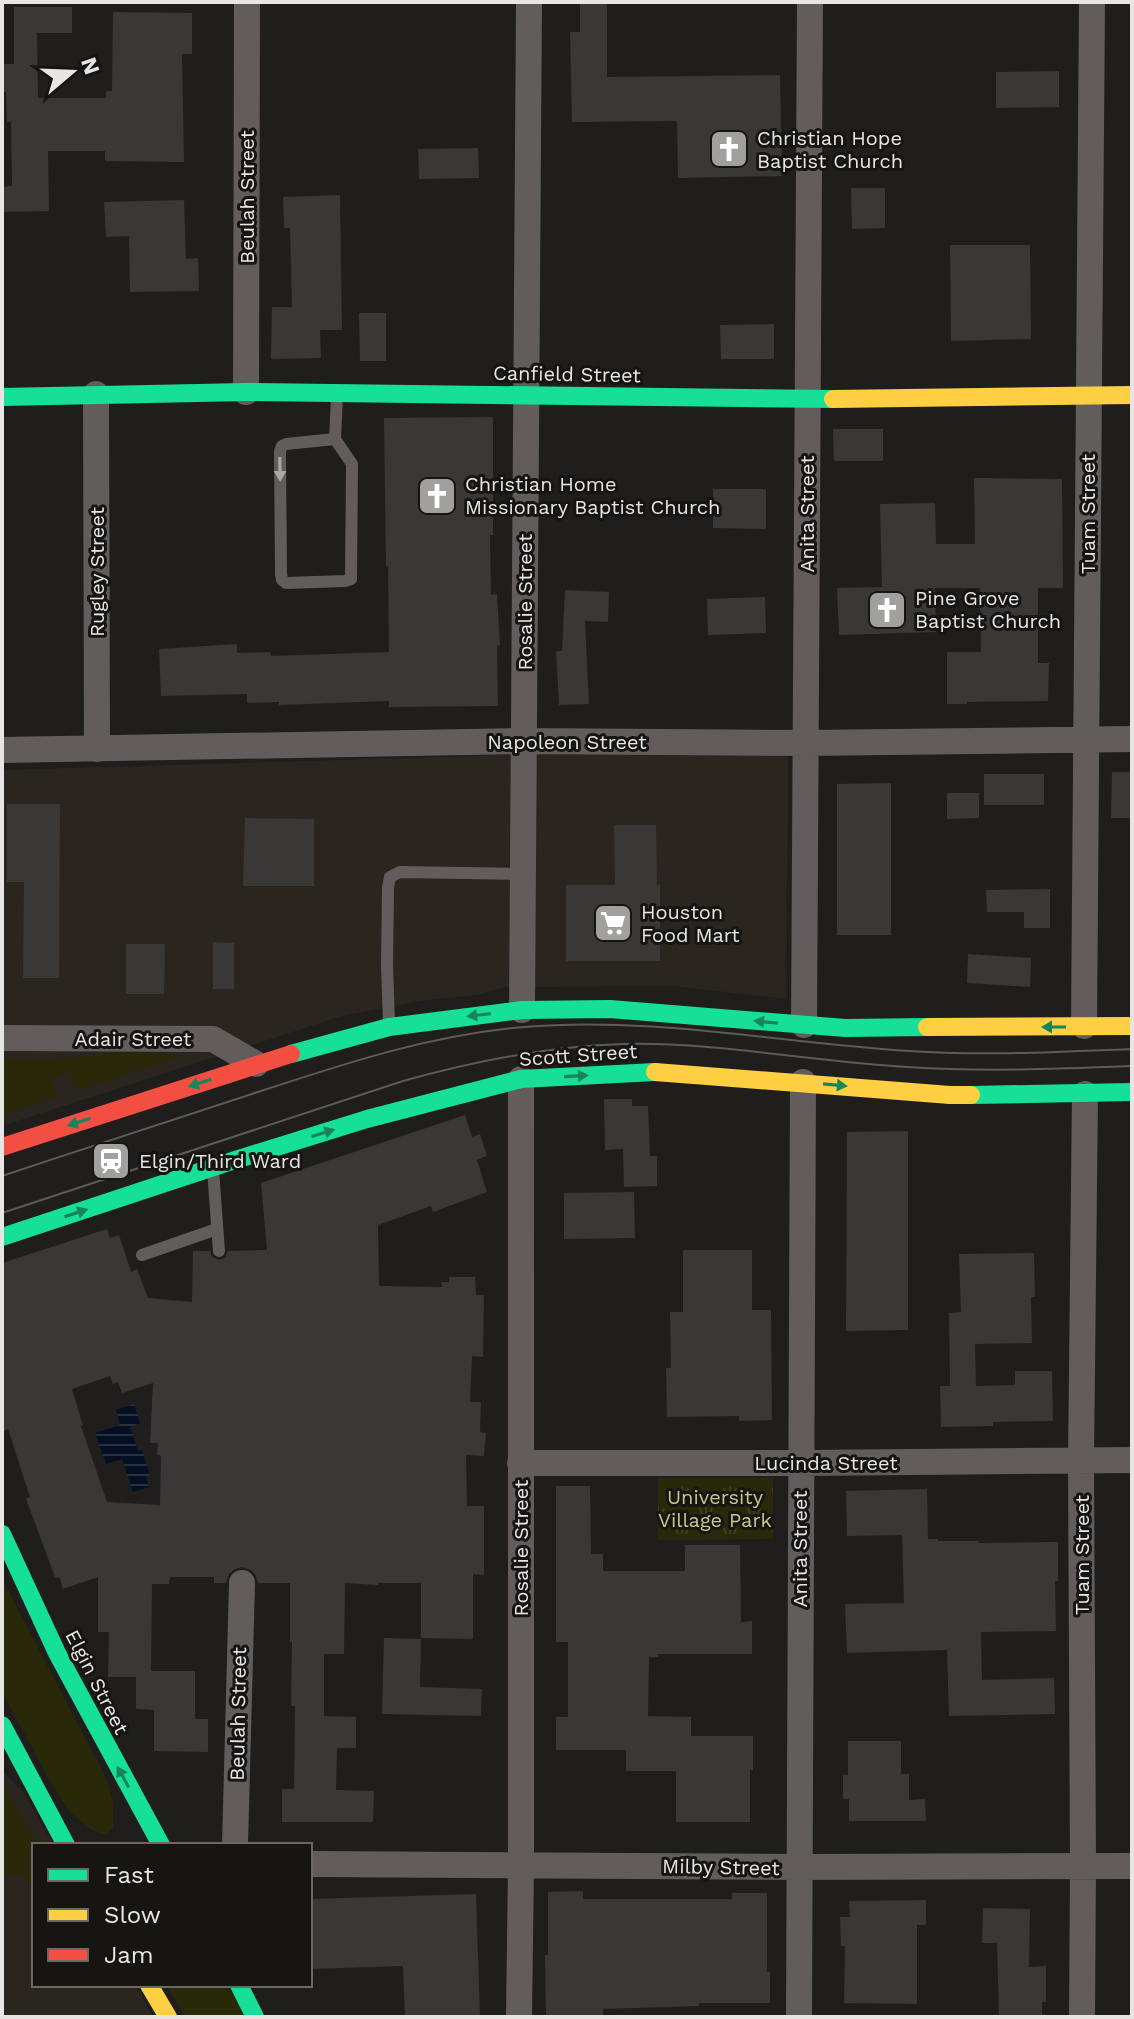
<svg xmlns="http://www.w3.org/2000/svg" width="1134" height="2019" font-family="'Work Sans',sans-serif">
<defs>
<pattern id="park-tufts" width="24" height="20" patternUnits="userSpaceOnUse" patternTransform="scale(2)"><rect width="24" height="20" fill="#29290a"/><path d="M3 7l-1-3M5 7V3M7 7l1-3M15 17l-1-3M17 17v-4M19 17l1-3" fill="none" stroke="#3e3e22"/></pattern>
<pattern id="water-rules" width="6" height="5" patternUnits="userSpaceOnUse" patternTransform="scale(2)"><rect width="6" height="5" fill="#040f23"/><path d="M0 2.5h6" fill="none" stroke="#293243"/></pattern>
</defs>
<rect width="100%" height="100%" fill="#1f1e1c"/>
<path fill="#2a251e" d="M788,751L786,999L673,986L506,987L477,995L419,1001L342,1016L2,1126V770L504,755Z
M2,1771L23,1791L54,1845H34V1985H135L153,2017H2Z"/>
<path fill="#29290a" d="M121,1052L185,1055L76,1090L69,1072L51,1079L57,1097L2,1115V1059H58Z
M2,1579L107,1780L113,1803V1828L106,1834L93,1831L69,1811L50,1781L2,1692Z
M2,1782L39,1845H34V1890L22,1873L2,1876Z
M167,1985H227L246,2017H185Z"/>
<path fill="url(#park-tufts)" d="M658,1478H773V1539L658,1540Z"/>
<path fill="url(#water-rules)" d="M134,1404L140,1423L130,1427L138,1451L142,1450L150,1475L146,1477L149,1487L133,1492L122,1459L106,1464L95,1433L120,1425L116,1410Z"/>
<path fill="#393837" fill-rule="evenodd" d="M580,2H607V77L780,75L782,176L678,178L677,121L572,122L570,32H580Z
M14,7H72V33H37L38,98H106V91H112L113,12L192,13V54H182L184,162L105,161V151H48L49,211L2,212V187L12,186L11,122H7L6,92H2V64H14Z
M1059,71V107L996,108V72Z
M478,148L479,178L419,179L418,149Z
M851,188H885V228L852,229Z
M340,195L342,330H320L321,358L271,359L272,307H292L290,228H284L283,197Z
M184,200L186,259L198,258L199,291L130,292L129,236L106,237L104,202Z
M950,245H1030L1031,339L951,341Z
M359,313H386V361H360Z
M774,324V359H721L720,325Z
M493,417V535H490L491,595L497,594L500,645L497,646L498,706L389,707V701L279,705V702L247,703V694L161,696L159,649L237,644V653L270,652L271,656L389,652L388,566H386L384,418Z
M833,429H883V461H834Z
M974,478L1062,479L1063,588H1038V663H1049L1048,701L967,702V704H947V652H981L980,588H935L936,632L839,635L837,588L882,587L880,504L935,503L936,544H975Z
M713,489H766V529L713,528Z
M565,590L609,592L608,622L585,621L589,704L559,705L556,651H562Z
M765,597L766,633L708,635L707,599Z
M1112,772H1132V818H1111Z
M984,774H1044V805H984Z
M891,783V935H837V784Z
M947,793H979V818L947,819Z
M7,804H60L59,978H23L24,882H7Z
M245,818L314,819V886H243Z
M614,825H656L657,885L660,884V961H566V885H615Z
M1050,889V928H1024V912H987L986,890Z
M213,942L234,943V989H213Z
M126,944H165L164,994H126Z
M968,954L1031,958L1030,987L967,983Z
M604,1099H632V1106H648L650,1156H657V1186L624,1187L623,1149L605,1150Z
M465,1115L472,1137L480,1134L487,1156L477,1160L487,1192L433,1212L431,1206L378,1225L379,1286L442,1287L441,1282H449V1277H475L476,1295H484L483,1357L472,1356L470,1402H481L480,1432L486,1433L484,1456L466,1455L467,1506H484V1575L473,1574V1639L421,1638V1583H378V1585L345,1583L344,1654H324V1716L356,1717V1748H337L336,1790L374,1791L373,1822H282V1789H294L295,1706H291L292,1642H290V1583H258L256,1576L251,1570L242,1567L235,1569L229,1574L226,1583H214V1577H170L169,1584H152L151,1671H195V1719H208V1752L154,1751V1710L136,1709V1677H108L109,1632H98V1577L63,1589L60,1578L55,1577L26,1499L30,1497L8,1429L2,1431V1263L107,1229L110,1238L119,1235L131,1272L137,1269L148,1298L192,1302L193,1251H210L212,1257L219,1260L225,1258L228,1251L267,1250L261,1183ZM110,1376L113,1384L118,1382L122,1393L153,1383L150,1443H158L157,1455L161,1456L160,1505L107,1502L81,1426H83L72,1389Z
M908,1131V1330L846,1331L847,1132Z
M634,1192L635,1238L564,1239V1193Z
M683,1250H752V1310H771L772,1420L739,1421V1416L667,1417L666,1368H671L670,1312H683Z
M1034,1253L1035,1297H1031L1032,1343L975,1344L976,1386L1015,1385V1371H1052L1053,1421L993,1422V1426L941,1427L940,1386H950L949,1313L961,1312L959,1254Z
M556,1486H590L591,1554H603V1571H685V1545H740L741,1622L752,1621V1654H658V1657H649L648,1716L691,1717V1736H753V1770H750V1822H676V1771H626V1750H556V1717H568V1642H556Z
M927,1489L928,1539H938V1541H979V1543L1058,1542V1581H1055L1056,1631L981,1632L982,1680L1054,1678L1055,1714L949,1716L947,1650L847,1653L845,1604L904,1603L902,1535L847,1536L846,1491Z
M384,1638L421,1639L420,1687L482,1689L481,1716L382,1714Z
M848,1741H901V1774H909V1800L925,1799L926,1821H849V1799H843V1775H848Z
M583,1891V1899H732V1893H767V1972H770V2003H699V2006L603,2009V2017H546L545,1955H548V1892Z
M476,1894L480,2017H405L403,1966L310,1969V1899Z
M926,1900V1925H917V2004L844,2003L845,1946H841L840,1917H850L849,1901Z
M983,1908L1030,1909L1029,1967L1046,1966V2002H1042V2017H999L997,1943H982Z"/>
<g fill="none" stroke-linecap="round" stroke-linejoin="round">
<path stroke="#625c5d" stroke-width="12" d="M335,439L286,444L282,446L280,451L281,574L282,580L286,583L345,581L351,579L352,464L335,439L337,396
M389,1023L387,965L388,888L390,877L400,872L523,874
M213,1170L219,1251
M142,1255L217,1229"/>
<path stroke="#625c5d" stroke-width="26" d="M246,392L247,2
M96,394L97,749
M2,750L524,741L806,743L1132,739
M522,1010L529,2
M804,1025L810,2
M1084,1026L1092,2
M2,1038L213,1039L256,1064
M520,1463H801L1132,1460
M235,1845L242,1583
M310,1864L798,1867L1132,1866
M519,2017L521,1865V1079
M799,2017L803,1082
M1082,2017L1083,1865L1081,1461L1085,1094"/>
<path stroke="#16e098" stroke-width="18" d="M2,397L246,392L833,399
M291,1054L389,1027L522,1010L610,1009L845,1028L927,1027
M971,1095L1132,1092
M2,1237L232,1161L367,1119L521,1079L655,1072
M2,1534L57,1653L161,1845
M2,1725L66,1845
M239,1985L255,2017"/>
<path stroke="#ffcf43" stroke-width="18" d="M833,399L1132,395
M927,1027L1132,1026
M655,1072L950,1095H971
M149,1985L168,2017"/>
<path stroke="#f24e42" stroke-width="18" d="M2,1147L291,1054"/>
<path stroke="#5e5a5a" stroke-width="2" d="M2,1176C86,1148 170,1121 255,1093C343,1064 430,1035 524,1027C652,1016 780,1043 909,1051C983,1056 1057,1052 1132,1049
M2,1213L403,1081C475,1061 548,1046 624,1044C717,1042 814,1062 908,1067C983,1072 1057,1069 1132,1066"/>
</g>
<defs><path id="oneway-solid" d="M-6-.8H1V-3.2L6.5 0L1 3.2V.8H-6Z" transform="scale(2)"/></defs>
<use fill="#aca8a7" href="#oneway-solid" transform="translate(280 469) rotate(89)"/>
<g fill="#16855c">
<use href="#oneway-solid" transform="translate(479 1015) rotate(173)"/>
<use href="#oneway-solid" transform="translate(766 1022) rotate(-175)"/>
<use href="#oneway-solid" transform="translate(1054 1027) rotate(180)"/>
<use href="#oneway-solid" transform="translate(576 1076) rotate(-3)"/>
<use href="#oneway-solid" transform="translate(200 1083) rotate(162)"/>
<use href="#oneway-solid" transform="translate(835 1085) rotate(5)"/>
<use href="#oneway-solid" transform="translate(79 1122) rotate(162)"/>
<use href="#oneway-solid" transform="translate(323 1133) rotate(-17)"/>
<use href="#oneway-solid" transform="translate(76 1213) rotate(-18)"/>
<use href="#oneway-solid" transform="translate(123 1777) rotate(-119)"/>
</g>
<defs>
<symbol id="church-square" viewBox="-11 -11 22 22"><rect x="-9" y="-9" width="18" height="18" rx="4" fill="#a2a09e" stroke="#171512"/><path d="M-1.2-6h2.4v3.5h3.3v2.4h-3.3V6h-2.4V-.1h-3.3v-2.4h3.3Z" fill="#fff"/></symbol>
<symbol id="supermarket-square" viewBox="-11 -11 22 22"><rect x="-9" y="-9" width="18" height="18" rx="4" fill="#a2a09e" stroke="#171512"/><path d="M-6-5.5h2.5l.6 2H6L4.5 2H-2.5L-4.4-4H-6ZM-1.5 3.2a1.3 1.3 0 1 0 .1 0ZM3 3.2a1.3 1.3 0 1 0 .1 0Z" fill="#fff"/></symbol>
<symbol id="station-square" viewBox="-11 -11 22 22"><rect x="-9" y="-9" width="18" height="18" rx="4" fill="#a2a09e" stroke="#171512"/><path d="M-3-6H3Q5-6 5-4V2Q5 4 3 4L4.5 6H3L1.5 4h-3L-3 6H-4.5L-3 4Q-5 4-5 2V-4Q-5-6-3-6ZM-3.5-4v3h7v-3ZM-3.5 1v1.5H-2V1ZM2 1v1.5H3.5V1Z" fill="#fff"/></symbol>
</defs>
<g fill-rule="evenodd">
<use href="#church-square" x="707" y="127" width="44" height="44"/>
<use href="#church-square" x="415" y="474" width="44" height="44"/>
<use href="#church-square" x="865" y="588" width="44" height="44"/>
<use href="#supermarket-square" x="591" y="901" width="44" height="44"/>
<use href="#station-square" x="89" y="1139" width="44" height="44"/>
</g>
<g text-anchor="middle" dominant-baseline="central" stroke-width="6" stroke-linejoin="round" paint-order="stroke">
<g font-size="20" fill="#e8e6e4" stroke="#171512" text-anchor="start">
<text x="757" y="138">Christian Hope<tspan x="757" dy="23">Baptist Church</tspan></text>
<text x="465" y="484">Christian Home<tspan x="465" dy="23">Missionary Baptist Church</tspan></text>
<text x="915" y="598">Pine Grove<tspan x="915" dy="23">Baptist Church</tspan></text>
<text x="641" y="912">Houston<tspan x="641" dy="23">Food Mart</tspan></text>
<text x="139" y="1161">Elgin/Third Ward</text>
</g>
<g font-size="20" fill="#e8e6e4" stroke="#171512">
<text transform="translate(247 197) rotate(-90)">Beulah Street</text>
<text transform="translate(567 374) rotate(1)">Canfield Street</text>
<text transform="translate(807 514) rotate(-90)">Anita Street</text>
<text transform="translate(1088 514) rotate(-90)">Tuam Street</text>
<text transform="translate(97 572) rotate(-90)">Rugley Street</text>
<text transform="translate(525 602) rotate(-90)">Rosalie Street</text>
<text x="567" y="742">Napoleon Street</text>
<text x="133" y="1039">Adair Street</text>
<text transform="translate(578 1055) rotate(-4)">Scott Street</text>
<text x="826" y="1463">Lucinda Street</text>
<text transform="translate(521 1548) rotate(-90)">Rosalie Street</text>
<text transform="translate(800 1549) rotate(-90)">Anita Street</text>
<text transform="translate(1082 1555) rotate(-90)">Tuam Street</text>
<text transform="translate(97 1682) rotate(63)">Elgin Street</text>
<text transform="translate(238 1714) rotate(-89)">Beulah Street</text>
<text transform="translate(721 1867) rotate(1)">Milby Street</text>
</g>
<g font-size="20" fill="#c6c989" stroke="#171512">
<text x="715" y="1497">University<tspan x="715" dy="23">Village Park</tspan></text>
</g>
</g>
<rect width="1134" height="2019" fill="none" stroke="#e8e6e4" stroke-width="8"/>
<rect x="32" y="1843" width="280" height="144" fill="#171512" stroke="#6b6966" stroke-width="2"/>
<rect x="48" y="1869" width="40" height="12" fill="#16e098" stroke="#6b6966" stroke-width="2"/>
<text x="104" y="1883" font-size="24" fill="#e8e6e4">Fast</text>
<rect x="48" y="1909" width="40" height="12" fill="#ffcf43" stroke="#6b6966" stroke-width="2"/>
<text x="104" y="1923" font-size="24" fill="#e8e6e4">Slow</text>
<rect x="48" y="1949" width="40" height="12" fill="#f24e42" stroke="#6b6966" stroke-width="2"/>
<text x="104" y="1963" font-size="24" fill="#e8e6e4">Jam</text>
<g transform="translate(72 72) rotate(71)" stroke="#171512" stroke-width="6" paint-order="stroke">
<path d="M0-6L14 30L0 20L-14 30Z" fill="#e8e6e4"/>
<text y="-12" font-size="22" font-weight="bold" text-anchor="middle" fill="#e8e6e4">N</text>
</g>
</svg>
